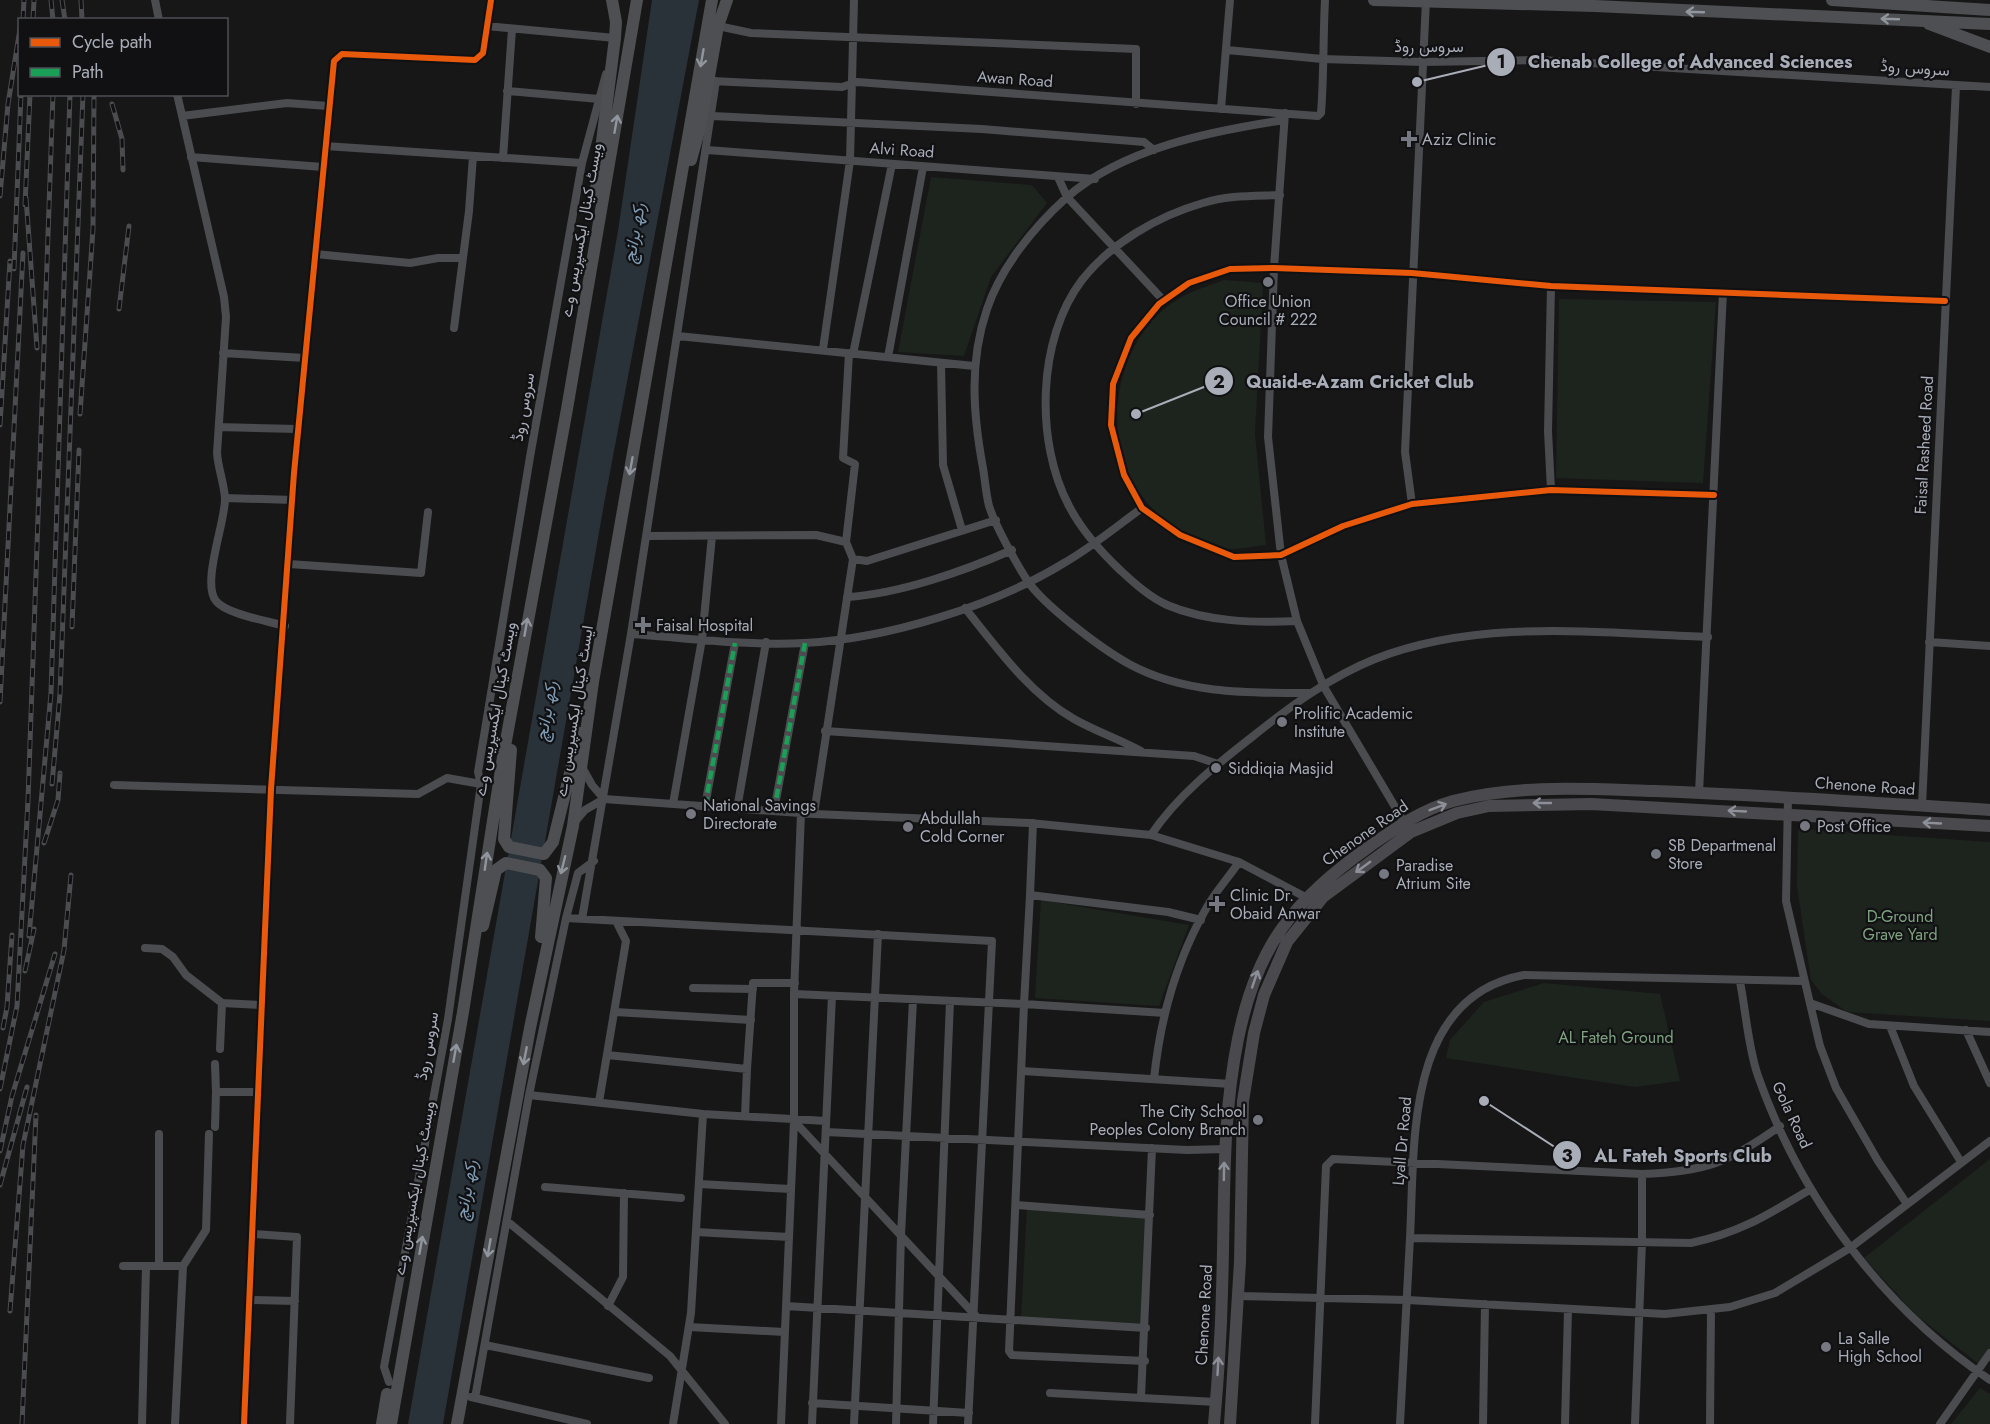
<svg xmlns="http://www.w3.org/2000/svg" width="1990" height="1424" font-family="Jost,Vazirmatn,sans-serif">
<rect width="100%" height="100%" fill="#171717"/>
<path fill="#1d241e" d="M931,177L1032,185L1047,203L991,277L964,356L898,352Z
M1224,280L1263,283L1255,434L1266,545C1255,546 1242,549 1230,549C1219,548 1206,541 1196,537C1103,502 1093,373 1163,310C1181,294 1203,288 1224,280Z
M1559,299L1716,302L1703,483L1556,478Z
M1798,829L1990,842V1021L1847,1012L1822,994L1811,980L1797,886Z
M1041,900L1189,925L1159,1006L1035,998Z
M1544,983L1660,994L1680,1081L1635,1087L1446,1058L1450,1040L1484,1002Z
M1990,1159V1352L1980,1365L1916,1315L1864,1258Z
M1027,1208L1150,1218L1146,1324L1021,1318Z
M1980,1388L1990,1394V1424H1951Z"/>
<path fill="#2a3239" d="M652,0H699L604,504L443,1424H408L618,231Z"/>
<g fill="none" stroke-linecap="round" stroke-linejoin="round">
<path stroke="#4b4c50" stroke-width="8" d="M155,0L159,20
M486,26L615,38L614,42
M718,26L751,33L1136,49V104
M1227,50L1322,59L1423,62L1540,60L1990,87
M712,81L842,87L857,82L1318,116L1321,113C1324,76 1323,38 1325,0
M507,91L599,99
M177,94L224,297L226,317L217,453C218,468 224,483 225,498C226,520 201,583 216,601C226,614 268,621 285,626
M1221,109L1230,0
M1285,113L1274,268L1268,437L1281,555L1297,621L1324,687L1404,822
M182,116L287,103L328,106
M712,116L982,129L1144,142L1154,150
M1284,120C1212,131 1123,148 1066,198C1034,227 1001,267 987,309C969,362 973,414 983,468C985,480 986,494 989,506C995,525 1016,563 1027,580C1043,605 1102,649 1129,664C1184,694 1248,693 1310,693
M325,146L582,163
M707,150L1095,179
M191,157L323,167
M503,158L512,29
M1058,177L1067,197L1164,301
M1280,195C1254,196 1227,195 1203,203C1158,216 1111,243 1082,280C1037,339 1035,442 1069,506C1082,531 1099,550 1120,570C1133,582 1149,597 1167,605C1207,622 1254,623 1297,621
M315,254L410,263L438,258H463
M454,328L469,211L473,156
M678,336L974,366
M823,349L850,161L854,0
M223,353L305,358
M853,354L892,164
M888,357L923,167
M941,363L943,465L962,530
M219,427L298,429
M1551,490L1548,431L1551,286
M1714,495L1551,490L1412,504L1343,526L1281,555L1234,557L1180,535L1142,508L1124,475L1111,425L1113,384L1131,338L1159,304L1189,283L1230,269L1274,268L1412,273L1551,286L1945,301
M225,498L293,500
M1412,504L1405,452L1426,0
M646,536L816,535L846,542L853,559L814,814
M846,542L855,464L843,458L849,353
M853,559L867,561L996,520
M289,564L421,573L428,512
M847,597C899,594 964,571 1012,550
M965,608C997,648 1029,693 1074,719C1095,731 1119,739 1141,751
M631,634C688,638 746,646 804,643C886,639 994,606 1064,563C1092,547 1117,526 1142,508
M1929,642L1990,646
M825,731L1194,756L1218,764
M582,767L592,785L604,799
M114,785L418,794L447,778L481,784L478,772L530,457L582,163L606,74
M1699,793L1723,292
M1788,797L1786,901L1820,1046L1836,1088L1878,1161L1907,1204
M673,804L702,639L712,536
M705,806L735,643
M1922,806L1956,86
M737,809L766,642
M774,811L805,643
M574,823L585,810L604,799L814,814L1030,823L1151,835L1239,862
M1151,835C1177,796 1216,765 1252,737C1289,707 1330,677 1375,659C1479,618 1598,633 1708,637
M1030,895L1033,823
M566,918L992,941L968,1424
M582,919L631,634L716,81
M145,948L162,949L173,957L186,975L222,1003L261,1005
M1740,982C1746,1012 1748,1047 1758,1076C1801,1198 1883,1308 1990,1380
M693,988L753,989
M794,994L1024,1004L1009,1351L1012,1355L1145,1361
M1810,1003L1869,1024L1990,1032
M615,1012L751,1020
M1165,1013L1024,1004L1030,895L1168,912L1201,920
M1890,1026L1914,1086L1961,1162
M1966,1030L1990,1083
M220,1049L222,1003
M607,1055L747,1069L753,983H795
M215,1064L216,1092
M1022,1071L1231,1084
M1154,1079C1160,1020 1177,959 1207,907C1216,891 1229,877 1239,862L1311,900
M529,1095L703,1114L691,1313L673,1424
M599,1102L626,941L616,921
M703,1114L826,1121
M745,1116L747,1069
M794,1121L976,1316
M215,1127L216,1092H258
M826,1132L1187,1150L1225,1149
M699,1184L791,1189
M545,1187L681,1198
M1016,1205L1150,1215
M507,1221L670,1356L725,1424
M696,1232L789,1237
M254,1234L297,1237L290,1424
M1410,1238L1691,1243C1740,1233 1769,1214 1811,1189
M123,1266H183
M159,1266V1134
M1238,1296L1407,1300L1665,1314L1730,1307L1775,1293L1850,1248L1990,1141
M250,1300L295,1301
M608,1306L623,1277L624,1193
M786,1306L1146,1328
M689,1327L784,1332
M485,1345L649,1378
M389,1382L384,1367L448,1019L481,784
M1050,1393L1216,1402
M471,1397L587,1424
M1141,1397L1152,1148
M475,1398L529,1095L566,918L578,873L594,861
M812,1403L969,1413
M142,1424L146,1266
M175,1424L183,1266L206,1230L209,1134
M244,1424L271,789L294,473L334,61L342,54L475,60L483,53L491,0
M781,1424L794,1121V994L801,813
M812,1424L832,996
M854,1424L878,934
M896,1424L901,1235L913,1000
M933,1424L950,1001
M1315,1424L1326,1166L1333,1159L1642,1174C1705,1172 1728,1163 1780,1126
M1400,1424C1403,1362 1407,1300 1410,1238C1415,1144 1404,997 1524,975L1804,981
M1483,1424L1485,1304
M1565,1424L1568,1310
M1635,1424L1642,1242V1174
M1710,1424L1711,1311
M1940,1424L1990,1353"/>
<path stroke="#4a4a4e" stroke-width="12" d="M1214,1424C1218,1380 1221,1335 1222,1291C1225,1207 1221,1122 1238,1039C1257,945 1293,901 1370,846C1396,828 1421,810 1453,801C1518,784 1588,789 1655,791C1767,795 1878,803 1990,810
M1230,1424L1240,1262L1243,1101L1254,1033L1264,995L1287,942L1323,897L1411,832L1457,813L1489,806L1591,804L1990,826"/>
<path stroke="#4d4f52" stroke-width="12" d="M1374,0L1595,6L1990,24
M1832,0L1990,10
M1929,24L1990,47
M691,160L700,127L718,26L727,0
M595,197L615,38L616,22L612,0
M511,750L504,839L509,847L544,854L553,842L580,733
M483,926L496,870L506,863L540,870L546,878L541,937
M382,1424L387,1394
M391,1424L463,1012L503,757L567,409L637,0
M457,1424L530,1028L573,826L593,682L712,0"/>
<defs>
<path id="rail" d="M51,0L53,20
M62,0L65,20
M81,0L82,20
M23,20L24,0
M33,20L34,0
M112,104L122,139L123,170
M0,196L8,104L20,29
M26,198L37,348
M25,205L30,94
M14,269L21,94
M119,309L129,226
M80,414L93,229L94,94
M0,425L10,261
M72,627L79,450
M0,702L23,253
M52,784L60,694L83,94
M44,843L58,800L60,773
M29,936L51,693L70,94
M25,971L34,929
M3,1028L7,1007L12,935
M0,1089L17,1006L28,800L53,94
M0,1151L12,1096L55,954
M0,1185L27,1087
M10,1311L23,1145L64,950L71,875
M22,1424L36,1115"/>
</defs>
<use href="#rail" stroke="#4b4c4f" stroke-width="5"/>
<use href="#rail" stroke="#111113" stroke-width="3" stroke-dasharray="9" stroke-linecap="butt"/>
<path stroke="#1a9f57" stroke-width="4.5" stroke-dasharray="9 4.5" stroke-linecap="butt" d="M705,806L735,643
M774,811L805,643"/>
<defs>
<path id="cycleway" d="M1714,495L1551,490L1412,504L1343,526L1281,555L1234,557L1180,535L1142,508L1124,475L1111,425L1113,384L1131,338L1159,304L1189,283L1230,269L1274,268L1412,273L1551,286L1945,301
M244,1424L271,789L294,473L334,61L342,54L475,60L483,53L491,0"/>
</defs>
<use href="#cycleway" stroke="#111113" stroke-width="10"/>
<use href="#cycleway" stroke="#e8590c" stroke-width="6"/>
</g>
<defs><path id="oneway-shaft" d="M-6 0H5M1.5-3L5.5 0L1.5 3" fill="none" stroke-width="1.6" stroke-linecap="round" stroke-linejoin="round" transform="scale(1.5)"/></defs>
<g stroke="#91969e">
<use href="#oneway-shaft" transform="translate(1695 12) rotate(-178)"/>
<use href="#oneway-shaft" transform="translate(1890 19) rotate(-178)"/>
<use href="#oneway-shaft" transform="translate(702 58) rotate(100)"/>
<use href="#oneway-shaft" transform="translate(616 124) rotate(-80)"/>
<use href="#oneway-shaft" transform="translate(631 466) rotate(100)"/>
<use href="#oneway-shaft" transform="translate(526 627) rotate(-80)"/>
<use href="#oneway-shaft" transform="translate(486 861) rotate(-82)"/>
<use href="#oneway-shaft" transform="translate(563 865) rotate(104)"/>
<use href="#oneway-shaft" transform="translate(455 1053) rotate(-80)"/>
<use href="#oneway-shaft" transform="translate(525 1056) rotate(101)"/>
<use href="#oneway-shaft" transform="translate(421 1245) rotate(-80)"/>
<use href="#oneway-shaft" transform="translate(489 1248) rotate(100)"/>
</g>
<g stroke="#8c8f98">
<use href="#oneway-shaft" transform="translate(1542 803) rotate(-180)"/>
<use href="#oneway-shaft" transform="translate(1438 807) rotate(-21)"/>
<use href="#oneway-shaft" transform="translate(1737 811) rotate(-177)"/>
<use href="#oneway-shaft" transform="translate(1932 823) rotate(-177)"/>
<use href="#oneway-shaft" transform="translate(1363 867) rotate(144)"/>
<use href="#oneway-shaft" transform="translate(1255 979) rotate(-71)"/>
<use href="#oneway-shaft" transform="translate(1224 1171) rotate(-89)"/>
<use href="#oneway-shaft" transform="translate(1218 1366) rotate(-87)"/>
</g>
<g fill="#757880" stroke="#111113" stroke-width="2">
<path d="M1406 130h6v6h6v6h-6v6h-6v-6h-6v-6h6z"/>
<circle cx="1268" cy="282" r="6"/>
<path d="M640 616h6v6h6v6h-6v6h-6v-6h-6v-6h6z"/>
<circle cx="1282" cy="722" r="6"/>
<circle cx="1216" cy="768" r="6"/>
<circle cx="691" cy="814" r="6"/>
<circle cx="1805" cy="826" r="6"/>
<circle cx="908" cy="827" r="6"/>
<circle cx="1656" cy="854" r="6"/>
<circle cx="1384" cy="874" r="6"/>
<path d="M1214 895h6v6h6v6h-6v6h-6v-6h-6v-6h6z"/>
<circle cx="1258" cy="1120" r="6"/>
<circle cx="1826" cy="1347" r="6"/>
</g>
<g text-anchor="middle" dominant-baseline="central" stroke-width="4.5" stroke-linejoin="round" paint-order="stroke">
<g font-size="16" fill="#a8adb8" stroke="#111113">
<text x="1429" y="46">سروس روڈ</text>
<text transform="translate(1915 68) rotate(4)">سروس روڈ</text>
<text transform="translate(1015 79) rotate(4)">Awan Road</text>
<text transform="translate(902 150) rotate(4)">Alvi Road</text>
<text transform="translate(581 230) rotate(-80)">ویسٹ کینال ایکسپریس وے</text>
<text transform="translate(523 407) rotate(-80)">سروس روڈ</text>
<text transform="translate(1924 445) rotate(-87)">Faisal Rasheed Road</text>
<text transform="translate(495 709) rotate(-80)">ویسٹ کینال ایکسپریس وے</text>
<text transform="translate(574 711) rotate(-81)">ایسٹ کینال ایکسپریس وے</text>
<text transform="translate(1865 786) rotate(4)">Chenone Road</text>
<text transform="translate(1365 833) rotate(-35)">Chenone Road</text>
<text transform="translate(427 1046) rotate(-80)">سروس روڈ</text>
<text transform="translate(1792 1115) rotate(65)">Gola Road</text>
<text transform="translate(1402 1141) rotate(-85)">Lyall Dr Road</text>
<text transform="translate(414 1188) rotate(-80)">ویسٹ کینال ایکسپریس وے</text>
<text transform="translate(1204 1315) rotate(-87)">Chenone Road</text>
</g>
<g font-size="16" fill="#a8adb8" stroke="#111113" text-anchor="start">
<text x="1422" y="139">Aziz Clinic</text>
<text x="1268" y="301" text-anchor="middle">Office Union<tspan x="1268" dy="18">Council # 222</tspan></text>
<text x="656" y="625">Faisal Hospital</text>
<text x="1294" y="713">Prolific Academic<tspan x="1294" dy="18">Institute</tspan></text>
<text x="1228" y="768">Siddiqia Masjid</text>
<text x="703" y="805">National Savings<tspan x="703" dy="18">Directorate</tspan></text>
<text x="920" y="818">Abdullah<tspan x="920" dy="18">Cold Corner</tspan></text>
<text x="1817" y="826">Post Office</text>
<text x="1668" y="845">SB Departmenal<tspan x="1668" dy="18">Store</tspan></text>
<text x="1396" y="865">Paradise<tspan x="1396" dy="18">Atrium Site</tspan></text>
<text x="1230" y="895">Clinic Dr.<tspan x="1230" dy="18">Obaid Anwar</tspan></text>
<text x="1246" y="1111" text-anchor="end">The City School<tspan x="1246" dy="18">Peoples Colony Branch</tspan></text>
<text x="1838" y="1338">La Salle<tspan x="1838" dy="18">High School</tspan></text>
</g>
<g font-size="16" fill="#7fa381" stroke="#111113">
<text x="1900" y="916">D-Ground<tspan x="1900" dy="18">Grave Yard</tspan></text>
<text x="1616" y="1037">AL Fateh Ground</text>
</g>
<g font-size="18" font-style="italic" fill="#7f9bb3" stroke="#111113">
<text transform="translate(634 233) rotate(-80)">رکھ برانچ</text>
<text transform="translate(546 711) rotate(-80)">رکھ برانچ</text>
<text transform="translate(466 1190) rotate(-80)">رکھ برانچ</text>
</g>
</g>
<path fill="none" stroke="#a8adb8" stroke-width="2" d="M1417 82L1501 62M1136 414L1219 381M1484 1101L1567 1155"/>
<g fill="#a8adb8" stroke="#111113" stroke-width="2">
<circle cx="1417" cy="82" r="6"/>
<circle cx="1136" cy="414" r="6"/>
<circle cx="1484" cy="1101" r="6"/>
<circle cx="1501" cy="62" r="15"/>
<circle cx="1219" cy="381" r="15"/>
<circle cx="1567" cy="1155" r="15"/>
</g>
<g font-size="18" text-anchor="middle" font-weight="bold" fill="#111">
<text x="1501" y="68">1</text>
<text x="1219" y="388">2</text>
<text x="1567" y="1162">3</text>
</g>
<g font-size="18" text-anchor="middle" font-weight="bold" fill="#a8adb8" stroke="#111113" stroke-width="4.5" stroke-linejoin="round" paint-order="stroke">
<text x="1690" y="68">Chenab College of Advanced Sciences</text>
<text x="1360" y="388">Quaid-e-Azam Cricket Club</text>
<text x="1683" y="1162">AL Fateh Sports Club</text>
</g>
<rect x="18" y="18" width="210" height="78" fill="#111113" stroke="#4d4f55" stroke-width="1.5"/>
<rect x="30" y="38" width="30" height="9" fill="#e8590c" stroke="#4d4f55" stroke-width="1.5"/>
<text x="72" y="48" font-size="18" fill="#a8adb8">Cycle path</text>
<rect x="30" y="68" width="30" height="9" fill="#1a9f57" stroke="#4d4f55" stroke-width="1.5"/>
<text x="72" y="78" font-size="18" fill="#a8adb8">Path</text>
</svg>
